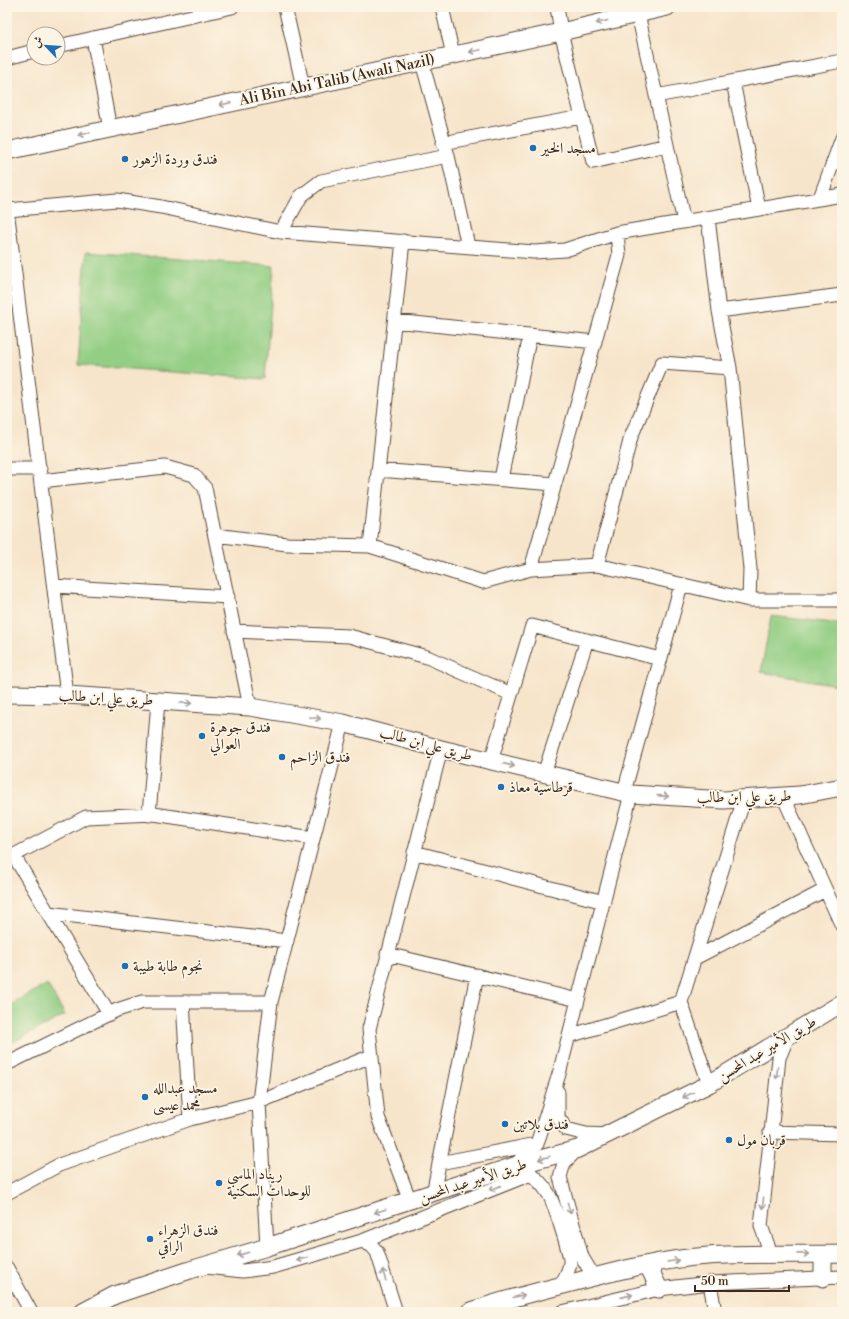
<svg xmlns="http://www.w3.org/2000/svg" width="849" height="1319" font-family="'Libre Bodoni',Amiri,serif">
<rect width="100%" height="100%" fill="#fcf5e5"/>
<filter id="ink" filterUnits="userSpaceOnUse"><feTurbulence type="fractalNoise" baseFrequency=".025" numOctaves="2"/><feDisplacementMap in="SourceGraphic" scale="8" xChannelSelector="R" yChannelSelector="G"/><feConvolveMatrix kernelMatrix="1 2 1 2 8 2 1 2 1" color-interpolation-filters="sRGB"/></filter>
<filter id="wash" filterUnits="userSpaceOnUse"><feTurbulence type="fractalNoise" baseFrequency=".012" numOctaves="4" result="noise"/><feDisplacementMap in="SourceGraphic" scale="16" xChannelSelector="R" yChannelSelector="G"/><feGaussianBlur stdDeviation="0.9" result="paint"/><feColorMatrix in="noise" values="0 0 0 0 0 0 0 0 0 0 0 0 0 0 0 0 0 1.4 0 .05"/><feComposite in="paint" operator="in"/></filter>
<g filter="url(#wash)">
<rect width="100%" height="100%" fill="#f7e5cb"/>
<path fill="#92ce83" stroke="#667c50" d="M86,252L274,266L265,379L78,365Z
M771,616L842,624V686L761,672Z
M47,984L65,1015L7,1045V1007Z"/>
</g>
<g filter="url(#ink)">
<g fill="none" stroke-linecap="round" stroke-linejoin="round">
<defs>
<path id="minor" d="M285,7L303,87
M442,7L453,55
M557,7L561,32L593,162L667,145
M638,14L684,222
M93,38L110,129
M58,46L232,7
M7,58L34,51
M422,62L448,156L468,246
M733,82L759,209
M656,96L842,61
M443,143L581,117
M820,198L842,138
M7,209L67,695
M8,210L117,200L161,207L281,232L534,252L565,250L617,233L842,195
M708,218L719,311L730,368L750,569L749,600
M281,232L301,196L321,181L448,156
M719,311L842,295
M395,321L595,342
M7,469H40
M378,470L555,484
M501,479L530,335
M41,481L165,467L194,475L205,488L250,707
M215,535L287,544L370,546L483,582L531,569L597,565L749,600H842
M370,546L403,241
M597,565L631,437L662,363L730,368
M531,569L619,255L617,233
M54,586L228,597
M234,631L349,636L427,657L511,694
M491,761L532,626L660,659
M544,774L587,640
M624,792L681,585
M783,796L842,926
M149,815L158,701
M414,852L604,902
M14,856L109,1014
M7,859L86,817L154,814L313,838
M48,913L287,941
M387,954L578,1000
M695,958L825,890
M183,1002L190,1119
M569,1036L681,1002
M7,1064L117,1010L142,1002H271
M709,1084L681,1002L744,799
M558,1092V1117L566,1129L586,1134L606,1135
M770,1132L842,1134
M578,1149L564,1163L560,1177L582,1257L594,1277
M439,1163L537,1144
M514,1166L537,1144L559,1074L631,794
M525,1169C534,1176 542,1183 548,1193C553,1200 571,1255 570,1263C569,1271 565,1278 561,1285
M7,1193L59,1165L190,1119L259,1102L371,1056
M433,1194L477,975
M410,1201L378,1117L369,1029L441,749
M362,1241L531,1174
M267,1247L259,1102L271,1002L343,723
M771,1254L761,1226L779,1058L788,1036
M206,1267L243,1271L273,1267L362,1241L372,1246L377,1252L396,1312
M7,1268L31,1312
M710,1283L715,1312
M562,1312L659,1289L710,1283L842,1277"/>
<path id="major" d="M7,151L561,32L667,7
M7,694L67,695L250,707L343,723L441,749L631,794L724,800L800,795L842,787
M823,1255V1278
M648,1265L659,1289
M83,1312L115,1295L190,1270L267,1247L514,1166L578,1149L709,1084L842,1003
M469,1312C502,1300 536,1292 571,1283C616,1271 662,1259 708,1256C753,1253 797,1255 842,1254"/>
</defs>
<use href="#minor" stroke="#574638" stroke-width="15"/>
<use href="#major" stroke="#574638" stroke-width="19"/>
<use href="#minor" stroke="#fff" stroke-width="13"/>
<use href="#major" stroke="#fff" stroke-width="17"/>
</g>
<defs><path id="oneway-shaft" d="M-6 0H5M1.5-3L5.5 0L1.5 3" fill="none" stroke-width="1.6" stroke-linecap="round" stroke-linejoin="round"/></defs>
<g stroke="#a79f9a">
<use href="#oneway-shaft" transform="translate(602 22) rotate(166)"/>
<use href="#oneway-shaft" transform="translate(475 51) rotate(168)"/>
<use href="#oneway-shaft" transform="translate(225 104) rotate(168)"/>
<use href="#oneway-shaft" transform="translate(84 134) rotate(168)"/>
<use href="#oneway-shaft" transform="translate(186 703) rotate(4)"/>
<use href="#oneway-shaft" transform="translate(315 718) rotate(9)"/>
<use href="#oneway-shaft" transform="translate(509 765) rotate(13)"/>
<use href="#oneway-shaft" transform="translate(663 796) rotate(4)"/>
<use href="#oneway-shaft" transform="translate(777 1073) rotate(96)"/>
<use href="#oneway-shaft" transform="translate(688 1095) rotate(154)"/>
<use href="#oneway-shaft" transform="translate(544 1158) rotate(164)"/>
<use href="#oneway-shaft" transform="translate(495 1188) rotate(158)"/>
<use href="#oneway-shaft" transform="translate(763 1203) rotate(96)"/>
<use href="#oneway-shaft" transform="translate(569 1208) rotate(74)"/>
<use href="#oneway-shaft" transform="translate(380 1211) rotate(162)"/>
<use href="#oneway-shaft" transform="translate(243 1254) rotate(164)"/>
<use href="#oneway-shaft" transform="translate(803 1254) rotate(1)"/>
<use href="#oneway-shaft" transform="translate(302 1259) rotate(164)"/>
<use href="#oneway-shaft" transform="translate(673 1261) rotate(-9)"/>
<use href="#oneway-shaft" transform="translate(384 1275) rotate(-108)"/>
<use href="#oneway-shaft" transform="translate(519 1296) rotate(-14)"/>
<use href="#oneway-shaft" transform="translate(627 1296) rotate(-13)"/>
</g>
</g>
<g fill="#1f6fb2" stroke="#fcf5e5" stroke-width="1.5">
<circle cx="533" cy="148" r="4"/>
<circle cx="125" cy="159" r="4"/>
<circle cx="202" cy="736" r="4"/>
<circle cx="282" cy="757" r="4"/>
<circle cx="501" cy="787" r="4"/>
<circle cx="125" cy="966" r="4"/>
<circle cx="145" cy="1097" r="4"/>
<circle cx="505" cy="1124" r="4"/>
<circle cx="729" cy="1140" r="4"/>
<circle cx="219" cy="1183" r="4"/>
<circle cx="150" cy="1239" r="4"/>
</g>
<g text-anchor="middle" dominant-baseline="central" stroke-width="3.5" stroke-linejoin="round" paint-order="stroke">
<g font-size="15" fill="#3b2a1e" stroke="#fcf5e5">
<text transform="translate(337 80) rotate(-12)">Ali Bin Abi Talib (Awali Nazil)</text>
<text transform="translate(106 698) rotate(3)">طريق علي ابن طالب</text>
<text transform="translate(426 744) rotate(15)">طريق علي ابن طالب</text>
<text transform="translate(744 797) rotate(-1)">طريق علي ابن طالب</text>
<text transform="translate(767 1049) rotate(-31)">طريق الأمير عبد المحسن</text>
<text transform="translate(473 1181) rotate(-18)">طريق الأمير عبد المحسن</text>
</g>
<g font-size="15" fill="#3b2a1e" stroke="#fcf5e5" text-anchor="start">
<text x="541" y="148">مسجد الخير</text>
<text x="133" y="159">فندق وردة الزهور</text>
<text x="210" y="727">فندق جوهرة<tspan x="210" dy="17">العوالي</tspan></text>
<text x="290" y="757">فندق الزاحم</text>
<text x="509" y="787">قرطاسية معاذ</text>
<text x="133" y="966">نجوم طابة طيبة</text>
<text x="153" y="1088">مسجد عبدالله<tspan x="153" dy="17">محمد عيسى</tspan></text>
<text x="513" y="1124">فندق بلاتين</text>
<text x="737" y="1140">قربان مول</text>
<text x="227" y="1174">ريناد الماسي<tspan x="227" dy="17">للوحدات السكنية</tspan></text>
<text x="158" y="1230">فندق الزهراء<tspan x="158" dy="17">الراقي</tspan></text>
</g>
</g>
<rect width="849" height="1319" fill="none" stroke="#fcf5e5" stroke-width="24"/>
<g transform="translate(46 46) rotate(295)"><circle r="19" fill="#fcf5e5" stroke="#afa495"/>
<path d="M0-3L7 15L0 10L-7 15Z" fill="#1f6fb2"/>
<text y="-6" font-size="11" font-weight="bold" text-anchor="middle" fill="#3b2a1e">ش</text>
</g>
<path d="M695 1285v6h94v-6" fill="none" stroke="#3b2a1e" stroke-width="2"/>
<text x="701" y="1285" font-size="12" fill="#3b2a1e" stroke="#fcf5e5" stroke-width="3" paint-order="stroke">50 m</text>
</svg>
